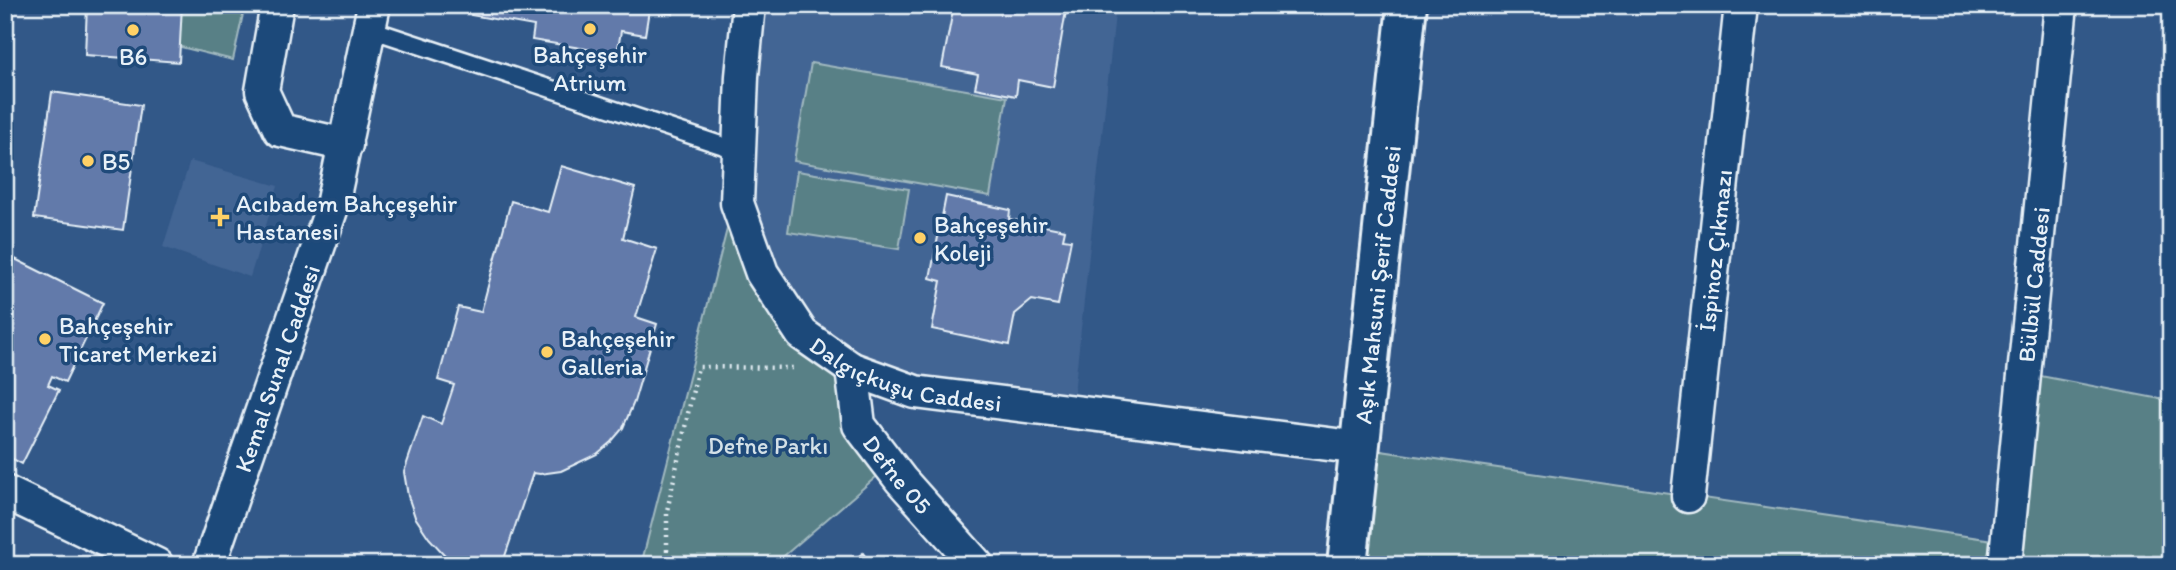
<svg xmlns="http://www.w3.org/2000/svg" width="2176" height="570" font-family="Itim,sans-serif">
<rect width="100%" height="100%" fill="#325888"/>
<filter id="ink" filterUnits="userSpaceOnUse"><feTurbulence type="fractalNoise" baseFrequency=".0143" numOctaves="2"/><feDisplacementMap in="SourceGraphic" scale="14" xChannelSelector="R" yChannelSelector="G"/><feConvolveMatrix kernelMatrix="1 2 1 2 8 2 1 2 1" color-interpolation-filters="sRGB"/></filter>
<g filter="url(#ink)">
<path fill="#436594" d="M749,5H1116L1072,412L915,392L802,334L737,203Z
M190,161L278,186L250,277L163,247Z"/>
<path fill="#598086" stroke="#a0b8bf" stroke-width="2" d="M182,5H245L233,60L173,45Z
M811,63L1007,97L990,196L794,161Z
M797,171L909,189L899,249L788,232Z
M737,190L762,273L852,369L890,465L778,561L777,565H641Z
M2025,373L2171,401V565H1347L1360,448L2007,542Z"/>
<path fill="#627aaa" stroke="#e8f1f8" stroke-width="2" d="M87,5H182L179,62L85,55Z
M473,5H674L673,14L649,10L645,35L621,31L617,54L532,40L534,26L471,15Z
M954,5H1067L1053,87L1018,80L1016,96L975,88L978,74L942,67Z
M52,92L141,105L123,230L34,218Z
M561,166L635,188L623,238L657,249L636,317L657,324L634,402L623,428L611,442L597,454L561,471L540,474L533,473L502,565H454L429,538L415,517L408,496L404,472L423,416L441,424L454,385L438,380L458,307L481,312L511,201L548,212Z
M946,196L1010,210L1009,219L1065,230L1063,239L1071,240L1058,305L1032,300L1015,314L1009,345L932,329L941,281L930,278Z
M5,254L103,303L65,382L52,376L48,385L59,390L22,464L5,455Z
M863,553L871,565H847Z"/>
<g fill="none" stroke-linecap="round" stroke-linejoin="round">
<defs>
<path id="service" d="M370,29L739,151"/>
<g id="minor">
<path d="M277,5L262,91L280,130L346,145"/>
<path id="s1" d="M749,5L742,76L737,203L762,273L802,334L852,369L915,392L1360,448"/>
<path id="s2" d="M852,369L859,425L901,480L977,565"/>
<path d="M5,492L157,565"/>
<path id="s3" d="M1688,496L1741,5"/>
<path id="s4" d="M209,565L331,210L374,5"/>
<path id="s5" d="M2005,565L2061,5"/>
</g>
<g id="tertiary">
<path id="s6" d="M1347,565L1407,5"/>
</g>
</defs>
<use href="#service" stroke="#e8f1f8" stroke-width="21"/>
<use href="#minor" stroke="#e8f1f8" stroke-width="37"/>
<use href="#tertiary" stroke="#e8f1f8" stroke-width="44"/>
<path stroke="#e8f1f8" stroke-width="4.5" stroke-dasharray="2 5" stroke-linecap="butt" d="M667,565V511L698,367L794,368"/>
<use href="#service" stroke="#1f4a7a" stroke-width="16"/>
<use href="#minor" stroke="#1f4a7a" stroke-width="32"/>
<use href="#tertiary" stroke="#1f4a7a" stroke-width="38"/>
</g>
</g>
<g fill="#ffd166" stroke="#1f4a7a" stroke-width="2.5">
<circle cx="590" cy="29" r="7"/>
<circle cx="133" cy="30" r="7"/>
<circle cx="88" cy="161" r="7"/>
<path d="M216.5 206.5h7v7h7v7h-7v7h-7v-7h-7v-7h7z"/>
<circle cx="920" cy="238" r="7"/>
<circle cx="45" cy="339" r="7"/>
<circle cx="547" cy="352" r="7"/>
</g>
<g text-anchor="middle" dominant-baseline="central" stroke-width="7" stroke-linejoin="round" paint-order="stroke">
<g font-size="24" fill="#e8f1f8" stroke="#1f4a7a" text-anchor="start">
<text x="590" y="54" text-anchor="middle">Bahçeşehir<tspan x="590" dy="28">Atrium</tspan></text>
<text x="133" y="56" text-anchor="middle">B6</text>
<text x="102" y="161">B5</text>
<text x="236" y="203">Acıbadem Bahçeşehir<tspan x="236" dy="28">Hastanesi</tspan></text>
<text x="934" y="224">Bahçeşehir<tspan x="934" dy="28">Koleji</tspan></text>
<text x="59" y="325">Bahçeşehir<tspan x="59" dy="28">Ticaret Merkezi</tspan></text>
<text x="561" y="338">Bahçeşehir<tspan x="561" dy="28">Galleria</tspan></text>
</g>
<g font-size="24" fill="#e8f1f8" stroke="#1f4a7a">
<text stroke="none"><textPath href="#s3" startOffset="247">İspinoz Çıkmazı</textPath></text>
<text stroke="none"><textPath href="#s6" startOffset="282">Aşık Mahsuni Şerif Caddesi</textPath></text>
<text stroke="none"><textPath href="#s5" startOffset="282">Bülbül Caddesi</textPath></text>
<text stroke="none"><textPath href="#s4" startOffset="208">Kemal Sunal Caddesi</textPath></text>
<text stroke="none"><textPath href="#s1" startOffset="460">Dalgıçkuşu Caddesi</textPath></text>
<text stroke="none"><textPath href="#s2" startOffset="119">Defne 05</textPath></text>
</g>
<g font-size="24" fill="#d3e0e7" stroke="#1f4a7a">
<text x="768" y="445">Defne Parkı</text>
</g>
</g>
<rect width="2176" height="570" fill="none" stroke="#1f4a7a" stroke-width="28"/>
<rect x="14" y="14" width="2148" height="542" fill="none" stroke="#e8f1f8" stroke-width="2.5" filter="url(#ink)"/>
</svg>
